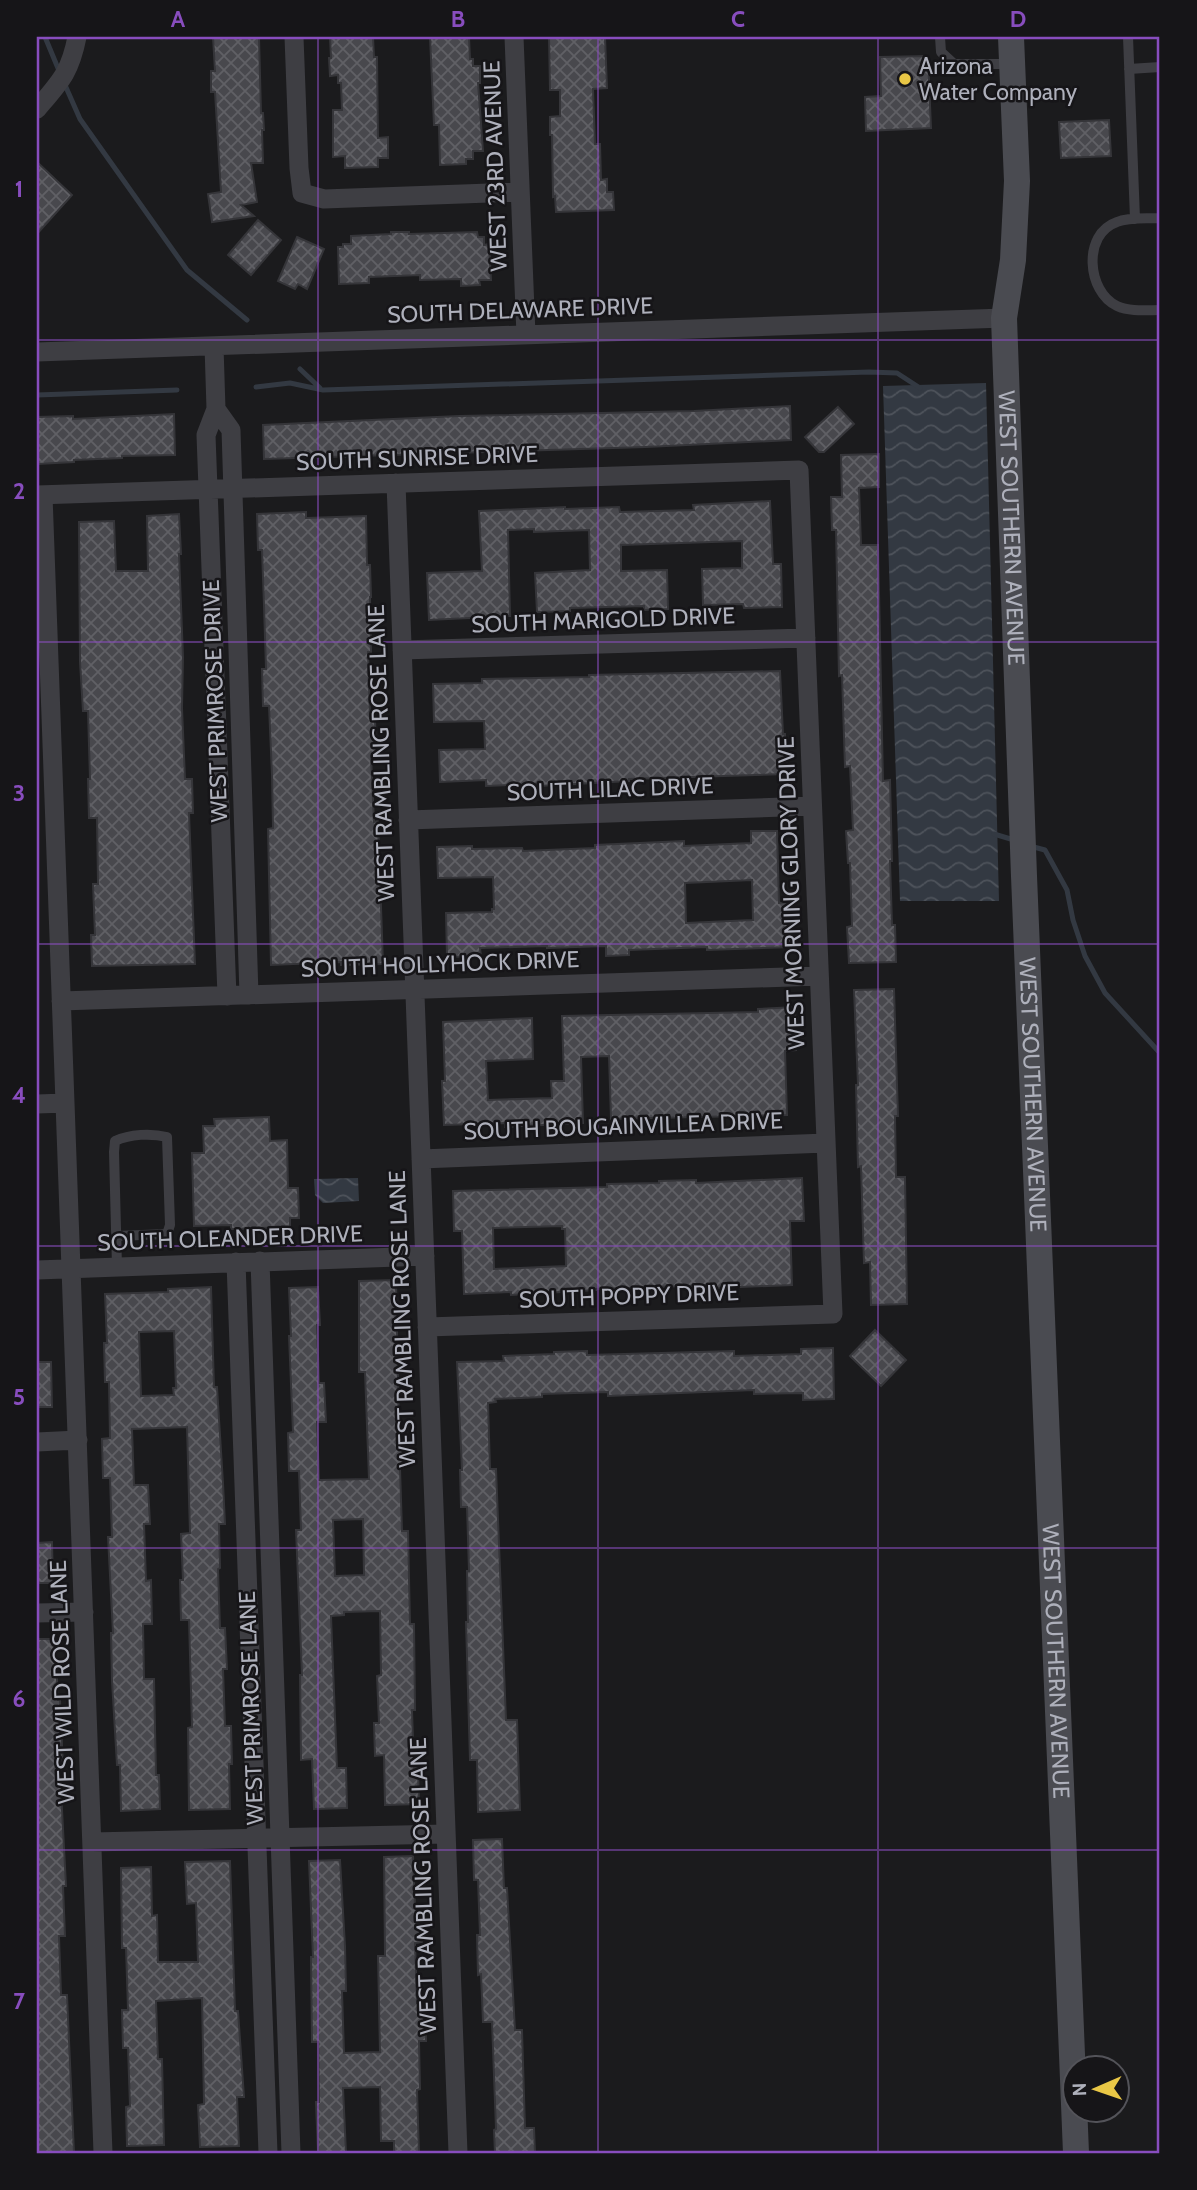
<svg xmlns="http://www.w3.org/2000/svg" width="1197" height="2190" font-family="Cabin,sans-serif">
<defs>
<pattern id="water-waves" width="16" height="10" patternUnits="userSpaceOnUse" patternTransform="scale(1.75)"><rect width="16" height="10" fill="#333942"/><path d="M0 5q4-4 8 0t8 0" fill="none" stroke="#4e535b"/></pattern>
<pattern id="building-cross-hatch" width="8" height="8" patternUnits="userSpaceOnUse" patternTransform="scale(1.75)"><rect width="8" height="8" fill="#48484d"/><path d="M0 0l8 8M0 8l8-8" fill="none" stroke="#606065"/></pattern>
</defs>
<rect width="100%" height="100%" fill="#1b1b1d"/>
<path fill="url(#water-waves)" d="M986,383L999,901H900L883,386Z
M358,1178L359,1201L323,1203L315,1195L314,1179Z"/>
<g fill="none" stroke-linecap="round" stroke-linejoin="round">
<path stroke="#333942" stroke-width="5" d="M45,37L60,73
M65,85L80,119L187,270L247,320
M300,369L320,388
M256,387L290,383L323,390L869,372L897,373L920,388
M37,395L177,390
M994,834L1014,840
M1030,846L1045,850L1067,890L1073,920L1085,956L1105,993L1160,1053"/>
</g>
<path fill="url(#building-cross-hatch)" stroke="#353539" stroke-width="2" fill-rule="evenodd" d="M213,37H259L261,113H263L264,130H262L263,163H251L257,202L241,205L254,216L212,222L208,194L221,192L215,92H211V71H215Z
M330,37H373L374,57H377L378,138L388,137V158H378V167L345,168V156L333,157V110H342L341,83H338V75L330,76L329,58H331Z
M430,37H469L470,59H473V66H480V83H478L483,151H473V159H466V164L440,165L439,125H434Z
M549,37H605L607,88L593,89L595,144H600L601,180L607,179V192H613L614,210L556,212L555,196L553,197L552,135H550V117L560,116V90H550Z
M928,56L931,128L866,131L865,97L881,96L880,57Z
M1109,120L1111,156L1061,158L1059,122Z
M37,162L72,195L37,234Z
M258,220L281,240L251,275L228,255Z
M391,232H409V234L477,232L478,237H484V245L489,244L491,280H479L480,285L461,286V279L420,280V275L369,277V283L339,284L338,247H343V244H351V236L391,234Z
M297,237L324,249L307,289L298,284L295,289L278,281Z
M790,406L791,440L646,447L264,459L263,425L459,416L694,411Z
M838,407L854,424L824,452H819L805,437Z
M174,414L175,455L122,456V458L74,460V462L38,464L37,417L73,416V419Z
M879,454V487L859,488L861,545H878L883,781L890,780L892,861H890L892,925H895L896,962L849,963L847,927L852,926L850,863H848L846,831L853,830L850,766L845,767L842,675L839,676L836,530H832L831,497H842L841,455Z
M770,501L773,564H781L782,607L744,608L743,604L703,605L702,569L742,568V541L621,545V571L667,570L668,609L644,610V606L570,608V611L537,612L535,573L590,570L589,530L534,532V529L508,530L510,616L429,620L427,573L482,571L479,511L565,507V509L619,507L620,512L694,510L693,505Z
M306,512V518L366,516L367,565H370L371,597H370L371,652H368L370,718H375L376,755L371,756L374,822L378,821L383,964L341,965V962L271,965L268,829L273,828L272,775L269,706H263L262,669H266L264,606L262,550H258L257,514Z
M179,514L181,554H179L183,657L182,708L185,779H192L193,813H189L195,964L92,966L91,935H95L93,884H98L97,818H89L88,779H90L88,711H83L80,662L79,522L114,521L116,571H148L147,516Z
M780,671L783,734H785L787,774L629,779V781L539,786V784L486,786V780L440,782L439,750L485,749L484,721L434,722L433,684L482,683V679L589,677V675Z
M751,831H777L779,903L791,902L792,947L707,950V947L629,950V955L606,956V946L547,948V946L480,948L481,956L447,957L446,913L492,912V909H494L493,877L438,878L437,847L472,846V849L522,848L523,851L595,848V845L684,841V846L751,843ZM752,880L753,920L686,923L685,883Z
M894,989L898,1116H895L896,1177H905L907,1304L871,1305L870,1262L864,1263L861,1166L858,1167L856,1085H858L854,990Z
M795,1007L796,1050L785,1051L787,1115L611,1119L609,1056L581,1057L583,1123L505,1127V1123L444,1125L442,1081H445L443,1022L532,1018L533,1059L486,1061L488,1100L552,1098L551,1081H564L562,1016L758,1012V1009Z
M269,1117L270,1141L287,1140L288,1188H298L299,1218H290V1227L231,1229V1225L194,1226L192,1153H204L203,1126H215L214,1119Z
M802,1178L804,1221H790L792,1285L716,1288V1285L596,1289V1290L511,1295V1292L464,1294L462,1231H454L453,1191L607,1187V1184L659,1183V1181L696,1180V1183ZM562,1226V1229H565L566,1266L494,1269L493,1228Z
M396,1280L399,1428H402L403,1468H400L402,1531H408L410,1624H414L415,1710H412L414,1768H418L419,1804L385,1805L384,1755L375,1756L374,1723H379L377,1676L381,1675L380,1611L344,1612V1615L331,1616L337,1768H346L347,1808L314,1809L312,1759L301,1760L300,1675H302L296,1530H301L299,1471H289L288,1433L293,1432L289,1336H291L289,1288L318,1287L320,1325H317L319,1383H324L326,1422H317L319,1480L369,1479L365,1372H359V1281ZM363,1519L364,1575L335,1576L333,1520Z
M211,1287L214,1387H217L223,1483L225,1524H219L220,1568L218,1569L220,1628H225L227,1669H223L225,1726H231L232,1764H229L230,1809L189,1810L188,1728L192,1727L189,1620H181L180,1580H183L181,1534L190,1533L187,1427L132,1429L134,1485H148L150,1524H144L146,1581L151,1580L152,1624H143L144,1679H154L156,1775H159L160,1809L121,1811L120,1765H117L112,1681L111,1633H113L108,1537H112L110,1478H103L102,1439L110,1438L109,1382H105L104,1343H107L105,1294L168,1292V1289ZM174,1331L176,1388H173L174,1395L141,1396L139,1332Z
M875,1330L906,1360L881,1386L850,1356Z
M833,1348L834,1399L803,1400V1393L754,1394V1390L608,1396V1392L542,1394V1397L495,1399L496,1402L488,1403L490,1469H496L506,1720H517L520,1810L478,1812L477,1760H470L466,1622H468L467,1571H469L467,1507H461L460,1470H462L457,1362L504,1361L503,1356L554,1354V1352L587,1351V1355L734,1351V1356L801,1354V1349Z
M37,1362H51L52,1407H37Z
M52,1542L53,1583H37V1543Z
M37,1639H55L58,1700H60L64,1790H61L66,1886H63L65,1936H59L61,1995H67L74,2153H37Z
M502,1839L504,1888H507L515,2030H522L525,2128H534L535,2153H495L494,2130L496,2129L492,2022H483L481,1974L478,1975L477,1935H480L478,1880H474L473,1840Z
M413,1856L415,1907H421L422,1942L415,1943L417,2003H425L426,2041H419L420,2089L417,2090L419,2153H394V2141H381L380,2087L343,2088L346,2153H318L316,2102H319L318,2042H312L311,1957H313L309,1861L340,1860L345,1946L346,1991H342L344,2053L380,2052L378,1956H385L384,1857Z
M230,1861L235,2011H238L244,2097H237L239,2146L200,2147L198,2105L204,2104L202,1998L156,2001L158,2059H162L164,2145L127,2146L126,2107L130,2106L128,2048H123L122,2010H128L126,1948H122L121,1868L151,1867L152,1916L157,1915L158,1962H198L196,1903L187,1904L185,1862Z"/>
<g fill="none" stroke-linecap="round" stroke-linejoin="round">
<path stroke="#3e3e43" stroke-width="10" d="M940,37L941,52L954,64H1012
M1128,37L1135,219
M1129,69L1160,67
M1160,218C1147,219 1129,217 1117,222C1082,234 1087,292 1117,306C1130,312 1147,310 1160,310
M117,1236L167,1234L170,1225L167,1137C151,1133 130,1134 115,1141L114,1152L117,1267"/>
<path stroke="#3e3e43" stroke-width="19" d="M294,37L299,168L302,193L324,199L520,192
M514,37L526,335
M37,109C60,82 70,73 77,37
M214,346L216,409L206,435L227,996
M37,352L1004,318
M216,409L231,430L249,995
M396,483L458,2153
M37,495L799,470L833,1314L427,1327
M43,495L103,2153
M402,650L806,638
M408,820L812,806
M61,1001L819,976
M37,1104L65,1103
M421,1159L826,1143
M260,1261L291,2153
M236,1262L268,2153
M37,1270L425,1256
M37,1442L78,1440
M37,1613L84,1612
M92,1842L446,1834"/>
<path stroke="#4a4b51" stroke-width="26" id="s1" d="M1011,37L1017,181L1013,260L1004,318L1024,876L1076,2153"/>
</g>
<path fill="none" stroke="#884dbe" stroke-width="2" stroke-opacity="0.55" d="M318,37V2153M598,37V2153M878,37V2153M37,340H1160M37,642H1160M37,944H1160M37,1246H1160M37,1548H1160M37,1850H1160"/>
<circle fill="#e9c746" stroke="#161518" stroke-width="2.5" cx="905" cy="79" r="7"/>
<g text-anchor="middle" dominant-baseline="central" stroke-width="5" stroke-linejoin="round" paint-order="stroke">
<g font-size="23" fill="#aeb0bb" stroke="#161518" text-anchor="start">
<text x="919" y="66">Arizona<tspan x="919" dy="26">Water Company</tspan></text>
</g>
<g font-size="23" fill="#aeb0bb" stroke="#161518">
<text transform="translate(495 166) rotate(-92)">WEST 23RD AVENUE</text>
<text transform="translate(520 310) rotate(-2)">SOUTH DELAWARE DRIVE</text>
<text transform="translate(417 458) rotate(-2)">SOUTH SUNRISE DRIVE</text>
<text stroke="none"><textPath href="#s1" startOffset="492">WEST SOUTHERN AVENUE</textPath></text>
<text transform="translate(603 620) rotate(-2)">SOUTH MARIGOLD DRIVE</text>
<text transform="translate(215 701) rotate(-92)">WEST PRIMROSE DRIVE</text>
<text transform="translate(381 753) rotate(-92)">WEST RAMBLING ROSE LANE</text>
<text transform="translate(610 789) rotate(-2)">SOUTH LILAC DRIVE</text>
<text transform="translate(791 893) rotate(-92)">WEST MORNING GLORY DRIVE</text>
<text transform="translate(440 964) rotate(-2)">SOUTH HOLLYHOCK DRIVE</text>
<text stroke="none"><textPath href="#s1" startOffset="1059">WEST SOUTHERN AVENUE</textPath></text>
<text transform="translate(623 1126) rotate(-2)">SOUTH BOUGAINVILLEA DRIVE</text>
<text transform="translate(230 1238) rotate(-2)">SOUTH OLEANDER DRIVE</text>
<text transform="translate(629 1296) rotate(-2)">SOUTH POPPY DRIVE</text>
<text transform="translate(402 1319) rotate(-92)">WEST RAMBLING ROSE LANE</text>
<text stroke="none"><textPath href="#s1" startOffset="1626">WEST SOUTHERN AVENUE</textPath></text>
<text transform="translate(62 1682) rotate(-92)">WEST WILD ROSE LANE</text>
<text transform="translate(251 1708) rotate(-92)">WEST PRIMROSE LANE</text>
<text transform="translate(423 1886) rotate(-92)">WEST RAMBLING ROSE LANE</text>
</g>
</g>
<rect width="1197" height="2190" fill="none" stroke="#161518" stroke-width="77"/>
<g transform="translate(1096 2089) rotate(268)"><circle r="33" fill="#161518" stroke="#535359" stroke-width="2"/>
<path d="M0-5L12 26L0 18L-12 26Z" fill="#e9c746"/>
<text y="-10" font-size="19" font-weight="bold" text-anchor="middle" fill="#aeb0bb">N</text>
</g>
<rect x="38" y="38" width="1120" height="2114" fill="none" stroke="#884dbe" stroke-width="2.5"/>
<g font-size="23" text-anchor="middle" font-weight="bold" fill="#884dbe">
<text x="178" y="27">A</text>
<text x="458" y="27">B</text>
<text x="738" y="27">C</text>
<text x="1018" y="27">D</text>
<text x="19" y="197">1</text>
<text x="19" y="499">2</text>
<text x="19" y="801">3</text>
<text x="19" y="1103">4</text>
<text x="19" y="1405">5</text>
<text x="19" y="1707">6</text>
<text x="19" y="2009">7</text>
</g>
</svg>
